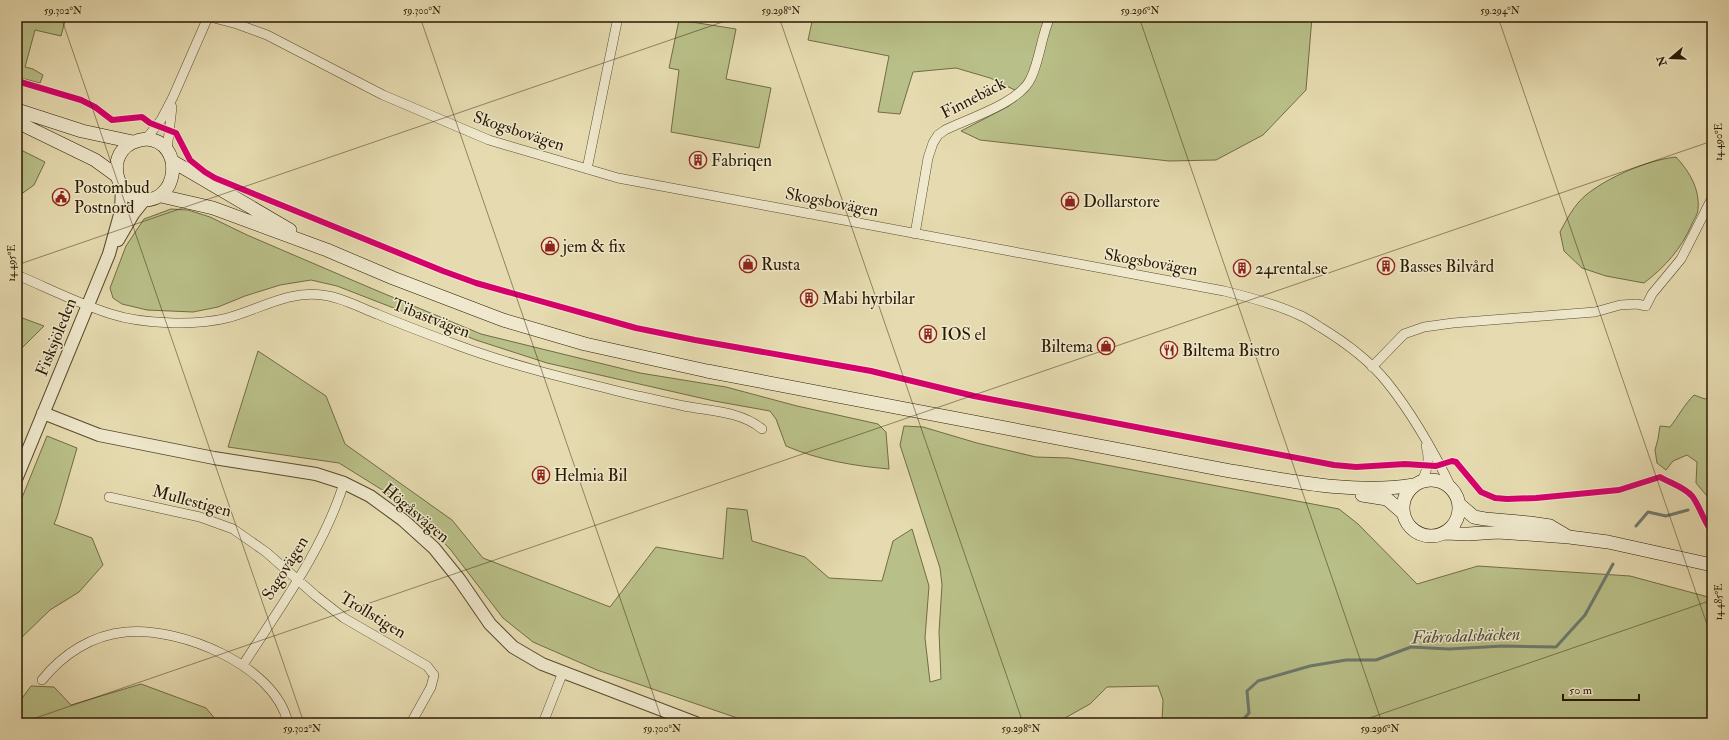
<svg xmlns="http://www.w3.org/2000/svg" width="1729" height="740" font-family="'IM FELL Double Pica',serif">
<rect width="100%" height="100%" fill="#e6dbb0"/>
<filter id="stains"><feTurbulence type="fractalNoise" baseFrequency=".005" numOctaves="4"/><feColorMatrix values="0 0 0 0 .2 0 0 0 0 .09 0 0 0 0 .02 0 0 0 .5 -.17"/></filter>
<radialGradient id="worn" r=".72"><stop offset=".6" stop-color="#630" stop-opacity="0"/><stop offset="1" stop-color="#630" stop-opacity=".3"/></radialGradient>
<path fill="#b9bf88" stroke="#716c45" d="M17,17H66L61,36L35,30L25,67L33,69L43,75L40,83L17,77Z
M813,17H1312L1306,90L1263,135L1216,160L1169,161L980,140L961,131L1009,106L1019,92L990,78L956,68L913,72L900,114L878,112L889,56L808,40Z
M679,20L736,29L726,79L771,88L759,148L671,132L679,70L669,68Z
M17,148L45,162L34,185L20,195L17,203Z
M1676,157C1689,171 1700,189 1698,209C1698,214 1694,219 1692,224C1681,249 1666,266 1644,283L1606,276L1582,268L1564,251L1560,232C1567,219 1574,205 1586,195C1608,177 1648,160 1676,157Z
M171,209L188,210L210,217L247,235L373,289L481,334L640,373L726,387L797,406L878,424L886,432L889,469C855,466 818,460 786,446L776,419L770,411L714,401L547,363L476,340L337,286L311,280L280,285L245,296L218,307L193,312L147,310L122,304L113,298L110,288L126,246L144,219Z
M17,316L44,326L17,353Z
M258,351L326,396L345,444L452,520L483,558L610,607L656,547L723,559L727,508L747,510L752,541L805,557L829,578L882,581L893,541L912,529L929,586L925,638L930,682L941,679L939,632L942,585L940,568L900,445L904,426L923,427L977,443L1036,457L1069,458L1339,509L1358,524L1417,584L1478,566L1630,576L1712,598V723H1162L1163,700L1158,686L1107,687L1090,704L1056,723H752L597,670L533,642L503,618L450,549L419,517L384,491L339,463L228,447Z
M1694,395L1705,399L1712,396V502L1696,483L1697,462L1687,455L1673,461L1666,470L1657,463L1655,450L1658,439L1660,426L1670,427C1678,417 1684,405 1694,395Z
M47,436L77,448L57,517L54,524L92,538L103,565L79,592L50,610L17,642V510Z
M141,684L206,708L216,720L217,723H17V705L31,686L54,687L71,705Z"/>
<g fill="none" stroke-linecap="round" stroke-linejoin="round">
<path stroke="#6c796d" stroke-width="3" d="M1709,505H1712
M1636,526L1648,512L1666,516L1688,510
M1240,723L1249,713L1247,691L1258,681L1310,666L1346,660H1376L1411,647L1449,649L1503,646L1556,647L1585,615L1613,564"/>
<defs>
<path id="minor" d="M210,17L237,24L267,35L383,95L489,140L618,178L1224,291C1249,297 1275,304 1299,315C1307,318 1313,323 1320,327C1343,341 1368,359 1386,381C1412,413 1434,452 1452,489
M146,139L161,120L173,97L208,17
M167,150L172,107
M587,169L618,17
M915,234L928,158L933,143L938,135L945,130C969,118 1020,103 1031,78C1040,59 1041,37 1050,17
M17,275C48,288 79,304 111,314C142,324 196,326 227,318C258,310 289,290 322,295C341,297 359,307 377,314C403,325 430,335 457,345C516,367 577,381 638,396C653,399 668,403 684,406C709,411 741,411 762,429
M1372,367L1404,334L1424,327L1453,323L1595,312L1620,305L1637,304L1646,306L1652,294L1681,259L1712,198
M1421,482C1428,470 1430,458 1426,446
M109,497L200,517L233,529L266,552L316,596L344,618L427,666L434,675L431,687L411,723
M243,665C280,607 323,550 344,483
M42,680C63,654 92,635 126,632C180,627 275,665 288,723
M543,723L563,672"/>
<path id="tertiary" d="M118,240L133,214L145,199
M43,413L99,435L214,458L316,474L344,483L370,496L403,520L434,548L459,579L490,624L513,647L542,664L696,723
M17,477L109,254L121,211L122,188"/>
<path id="secondary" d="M17,110L82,131L133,142
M17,122L95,160L117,176
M146,139C186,141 179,208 138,199C119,195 110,167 122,151C127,144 137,140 146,139Z
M172,161L290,230
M161,196L213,208L327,250L393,278L503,320L585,344L707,371L1225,470C1287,480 1352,495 1414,485
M1403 508a28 28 0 1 1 56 0a28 28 0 1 1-56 0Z
M1362,495L1387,499L1402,512
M1459,504L1474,517L1485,519L1530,523L1550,526L1567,536
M1445,533L1468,534L1498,532L1569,537L1608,542L1712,565"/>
</defs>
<use href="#minor" stroke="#584a2e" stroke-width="10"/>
<use href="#tertiary" stroke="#584a2e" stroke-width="14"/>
<use href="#secondary" stroke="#291902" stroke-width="14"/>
<use href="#minor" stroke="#efe8cc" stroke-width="9"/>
<use href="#tertiary" stroke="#efe8cc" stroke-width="12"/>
<use href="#secondary" stroke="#efe8cc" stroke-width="13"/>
<defs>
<path id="cycleway" d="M17,81L81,100L95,107L112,120L142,117L150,123L176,133L190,160L205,172L215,178L443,271L476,283L636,328L695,340L871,371L974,396L1334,465L1356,467L1405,464L1436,466L1452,461L1456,462L1481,492L1495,498L1507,499L1536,498L1619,490L1660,477C1670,483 1684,487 1692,496C1699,504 1706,527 1712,531"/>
</defs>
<use href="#cycleway" stroke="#efe8cc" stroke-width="8"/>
<use href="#cycleway" stroke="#d6006c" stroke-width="6"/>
</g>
<path fill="none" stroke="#291902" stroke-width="1" stroke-opacity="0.45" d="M61,17L304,723M420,17L663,723M779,17L1023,723M1139,17L1382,723M1498,17L1712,639M17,265L737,17M21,723L1712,141M1355,723L1712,600"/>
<defs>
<symbol id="building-ring" viewBox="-11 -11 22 22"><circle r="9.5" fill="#efe8cc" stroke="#8f2418" stroke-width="1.5"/><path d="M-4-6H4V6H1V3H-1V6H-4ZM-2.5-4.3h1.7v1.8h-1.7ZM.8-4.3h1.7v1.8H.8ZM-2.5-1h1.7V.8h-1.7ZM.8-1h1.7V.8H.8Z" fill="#8f2418"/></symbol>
<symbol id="civic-ring" viewBox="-11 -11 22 22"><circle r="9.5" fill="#efe8cc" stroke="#8f2418" stroke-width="1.5"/><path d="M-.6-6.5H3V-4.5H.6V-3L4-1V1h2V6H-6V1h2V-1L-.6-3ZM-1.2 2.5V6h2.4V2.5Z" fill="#8f2418"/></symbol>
<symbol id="shop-ring" viewBox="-11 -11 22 22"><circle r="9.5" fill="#efe8cc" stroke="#8f2418" stroke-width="1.5"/><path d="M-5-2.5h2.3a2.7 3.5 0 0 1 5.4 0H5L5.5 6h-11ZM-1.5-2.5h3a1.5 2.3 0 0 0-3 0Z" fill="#8f2418"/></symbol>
<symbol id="restaurant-ring" viewBox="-11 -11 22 22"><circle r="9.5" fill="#efe8cc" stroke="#8f2418" stroke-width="1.5"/><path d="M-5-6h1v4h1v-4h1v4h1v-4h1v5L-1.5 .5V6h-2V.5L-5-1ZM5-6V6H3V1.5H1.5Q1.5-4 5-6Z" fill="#8f2418"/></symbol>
</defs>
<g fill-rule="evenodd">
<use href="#building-ring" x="688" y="150" width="20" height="20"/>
<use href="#civic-ring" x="51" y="187" width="20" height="20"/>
<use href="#shop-ring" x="1060" y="191" width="20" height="20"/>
<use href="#shop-ring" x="540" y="236" width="20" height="20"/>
<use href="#shop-ring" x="738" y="254" width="20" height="20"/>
<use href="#building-ring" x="1376" y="256" width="20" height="20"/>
<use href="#building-ring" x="1232" y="258" width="20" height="20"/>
<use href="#building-ring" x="799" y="288" width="20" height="20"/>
<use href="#building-ring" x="918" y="324" width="20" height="20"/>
<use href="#shop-ring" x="1096" y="336" width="20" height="20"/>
<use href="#restaurant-ring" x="1159" y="340" width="20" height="20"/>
<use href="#building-ring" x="531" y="465" width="20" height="20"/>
</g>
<g text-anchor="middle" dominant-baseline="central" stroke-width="3" stroke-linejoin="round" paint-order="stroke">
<g font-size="17" fill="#291902" stroke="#efe8cc">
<text transform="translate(973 98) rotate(-27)">Finnebäck</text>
<text transform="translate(519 131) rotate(18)">Skogsbovägen</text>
<text transform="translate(832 202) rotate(11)">Skogsbovägen</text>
<text transform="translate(1151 262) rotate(10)">Skogsbovägen</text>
<text transform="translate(431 318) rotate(21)">Tibastvägen</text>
<text transform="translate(56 337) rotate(-68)">Fisksjöleden</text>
<text transform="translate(192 501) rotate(15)">Mullestigen</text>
<text transform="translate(416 513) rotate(40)">Högåsvägen</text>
<text transform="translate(285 568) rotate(-58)">Sagovägen</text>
<text transform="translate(373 615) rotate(31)">Trollstigen</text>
</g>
<g font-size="17" fill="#291902" stroke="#efe8cc" text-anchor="start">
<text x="711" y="160">Fabriqen</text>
<text x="74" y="187">Postombud<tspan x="74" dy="20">Postnord</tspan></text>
<text x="1083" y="201">Dollarstore</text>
<text x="563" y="246">jem &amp; fix</text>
<text x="761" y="264">Rusta</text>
<text x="1399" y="266">Basses Bilvård</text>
<text x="1255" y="268">24rental.se</text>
<text x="822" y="298">Mabi hyrbilar</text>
<text x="941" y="334">IOS el</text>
<text x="1093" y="346" text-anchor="end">Biltema</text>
<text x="1182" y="350">Biltema Bistro</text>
<text x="554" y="475">Helmia Bil</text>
</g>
<g font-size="18" font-style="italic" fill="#505140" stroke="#efe8cc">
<text transform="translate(1466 636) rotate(-2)">Fäbrodalsbäcken</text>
</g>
</g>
<rect width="1729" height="740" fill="none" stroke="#e6dbb0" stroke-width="44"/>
<g transform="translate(1671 58) rotate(251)" stroke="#efe8cc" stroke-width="3" paint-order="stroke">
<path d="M0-3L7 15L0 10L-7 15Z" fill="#291902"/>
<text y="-6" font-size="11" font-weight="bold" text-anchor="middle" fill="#291902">N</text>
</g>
<path d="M1563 694v6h76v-6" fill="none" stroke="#291902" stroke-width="2"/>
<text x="1569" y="694" font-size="12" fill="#291902" stroke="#efe8cc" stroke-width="3" paint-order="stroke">50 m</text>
<rect x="22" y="22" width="1685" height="696" fill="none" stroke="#291902" stroke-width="1.5"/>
<g font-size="10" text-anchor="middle" fill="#291902">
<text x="63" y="14">59.302°N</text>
<text x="422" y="14">59.300°N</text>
<text x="781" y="14">59.298°N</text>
<text x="1140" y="14">59.296°N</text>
<text x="1500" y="14">59.294°N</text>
<text transform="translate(1718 142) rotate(-90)" y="4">14.490°E</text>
<text transform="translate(11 263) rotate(-90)" y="4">14.495°E</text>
<text transform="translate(1718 602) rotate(-90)" y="4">14.485°E</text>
<text x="302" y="732">59.302°N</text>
<text x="662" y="732">59.300°N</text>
<text x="1021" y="732">59.298°N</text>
<text x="1380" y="732">59.296°N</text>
</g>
<rect width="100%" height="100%" filter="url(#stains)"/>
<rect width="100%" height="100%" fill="url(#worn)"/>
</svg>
